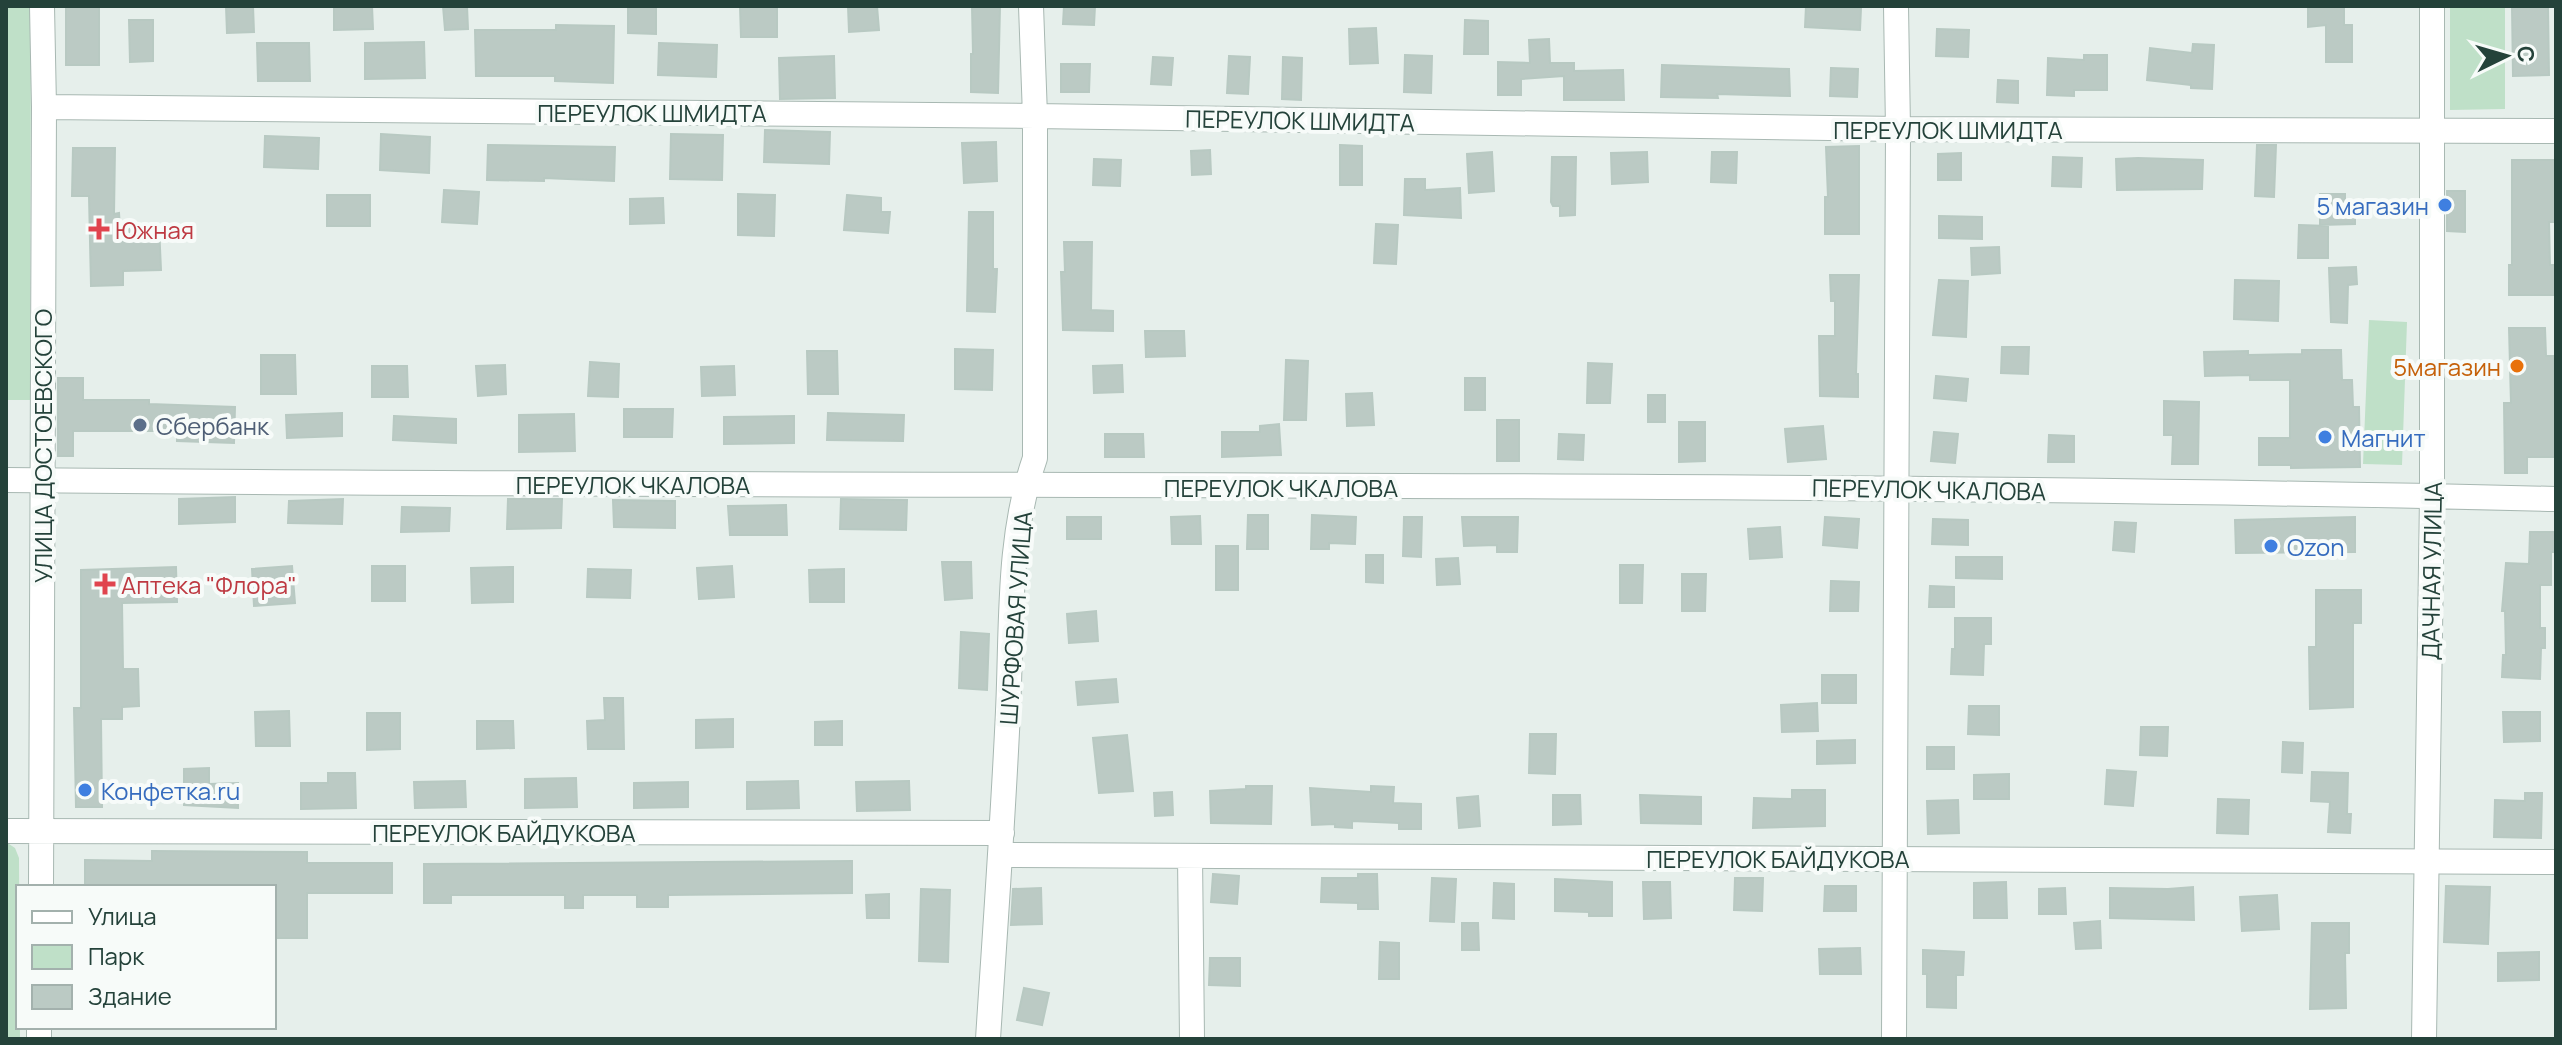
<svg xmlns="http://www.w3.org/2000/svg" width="2562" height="1045" font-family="Manrope,sans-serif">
<rect width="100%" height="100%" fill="#e6efeb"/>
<path fill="#bfe0c8" d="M6,6H31L30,400H6Z
M2450,6H2505V109L2450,110Z
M2369,320L2407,322L2402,465L2363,464Z
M6,842L15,848L19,858L20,1039H6Z"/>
<path fill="#bbcac4" stroke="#b8c9c2" stroke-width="2" d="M66,6H99V65H66Z
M226,6H253L254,32L227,33Z
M334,6H372L373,29L334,30Z
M443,6H467L468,29L445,30Z
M628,6H656V34L628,33Z
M740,6H777V37H741Z
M848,6H877L879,30L849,32Z
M972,6H1000L998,93L971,92V54H973Z
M1064,6H1095L1094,25L1063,24Z
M1806,6L1861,8L1860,30L1805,27Z
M2308,6H2344V25H2352V62H2326V25L2308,27Z
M2512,6H2548L2549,75L2513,76Z
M129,20H153V61L130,62Z
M1465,20L1488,21V54H1464Z
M556,25L614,26L613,83L555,81V76H476L475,30H556Z
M1376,28L1378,63L1350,64L1349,29Z
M1937,29L1969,30L1968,57L1936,56Z
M1549,39L1550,63H1574V71L1623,70L1624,100H1564V76L1521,79V95H1498V62L1530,63L1529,40Z
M424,42L425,78L365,79V43Z
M257,43H309L310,81H258Z
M659,43L717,45L716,77L658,75Z
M2193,44L2214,45L2212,89L2191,88V85L2147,80L2150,48L2192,53Z
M1405,55L1432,56L1431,93L1404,92Z
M2084,55H2107V90H2074V96L2047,95L2048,58L2084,60Z
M834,56L835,98L780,99L779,58Z
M1229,56L1250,57L1248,94L1227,93Z
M1153,57L1173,58L1171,85L1151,84Z
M1283,57L1302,58L1301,100L1282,99Z
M1061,64H1090L1089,92H1061Z
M1662,65L1789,69L1790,96L1717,94L1718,98L1661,97Z
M1831,68L1858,69L1857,97L1830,96Z
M1998,80L2018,81V103L1997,102Z
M765,130L830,132L829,164L764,162Z
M381,134L430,137L429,173L380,170Z
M671,134L723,135L722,180L670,179Z
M265,136L319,138L318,169L264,167Z
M996,142L997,181L964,183L962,143Z
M488,145L615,147L614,181L544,178V181L487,180Z
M1340,145L1362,146V185H1340Z
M2257,145H2276L2274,197L2255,196Z
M1859,146V234H1825V197H1828L1826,147Z
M73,148H115L114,214L119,213L120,227L159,226L161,270L123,271V285L91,286L89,196H72Z
M1210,150L1211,174L1192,175L1191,151Z
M1492,152L1494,191L1469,193L1467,154Z
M1647,152L1648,182L1612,184L1611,153Z
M1712,152H1737L1736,183L1711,182Z
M1961,153V180H1938V154Z
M1552,157H1576L1575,215L1560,216V206H1553L1551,202Z
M2053,157L2082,158L2081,187L2052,186Z
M2138,158L2203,160L2202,189L2117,190L2116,159Z
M1094,159L1121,160L1120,186L1093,185Z
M2512,160H2556V222H2549L2550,265H2556V295H2509V265H2512Z
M1405,179H1425V190L1460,188L1461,218L1404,215Z
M444,190L479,192L477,224L442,222Z
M2447,191H2465V232L2447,231Z
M738,194L775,195L774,236L738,235Z
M2320,194H2345V201H2355V224L2320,225Z
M327,195H370V226H327Z
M847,195L881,198V212H890L888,233L844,230Z
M663,198L664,223L630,224V199Z
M969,212H993V269H997L995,312L967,311Z
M1939,216L1982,217V239L1939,238Z
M1376,224L1398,225L1396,264L1374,263Z
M2299,225L2328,226V258H2298Z
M1064,242H1092L1091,310L1113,311V331L1063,330L1061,272H1065Z
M1999,247L2000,273L1972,275L1971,248Z
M2356,267L2357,284L2348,285L2347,323L2331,322L2329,268Z
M1830,275H1859L1856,374H1858V397L1820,396L1819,336H1835V301H1831Z
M1939,280L1968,281L1966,337L1933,335Z
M2235,280L2279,281L2278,321L2234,319Z
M2509,328H2545L2546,356H2554L2556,457H2527V473H2505L2504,403H2511Z
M1145,331H1184L1185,356L1146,357Z
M2002,347H2029L2028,374L2001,373Z
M955,349L993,350L992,390L955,389Z
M2302,350H2341L2342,380H2352L2353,407H2359L2360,467L2291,468V465H2259V438H2290V380H2250V375L2205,376L2204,352L2248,351V355L2302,354Z
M807,351H837L838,394H808Z
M261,355H295L296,394H261Z
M1286,360L1308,361L1306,420H1284Z
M590,362L619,364L618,397L588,396Z
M1588,363L1612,364L1610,403H1587Z
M505,365L506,394L478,396L476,366Z
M1122,365L1123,392L1094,393L1093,366Z
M372,366H407L408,397H372Z
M734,366L735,395L702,396L701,367Z
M1936,376L1968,379L1966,401L1934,398Z
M58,378H83V400H149V404L235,407L234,443L177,441V431H73V456H58Z
M1465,378H1485V410H1465Z
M1372,393L1374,425L1347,426L1346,394Z
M1648,395H1665V422H1648Z
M2164,401L2199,402L2198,464H2172L2173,435H2164Z
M624,409H673L672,437H624Z
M342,413V436L287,438L286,415Z
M828,413L904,415L903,441L827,440Z
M574,414L575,451L519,452V415Z
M394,416L456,419V443L393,440Z
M794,416V443L724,444V417Z
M1497,420H1519V461H1497Z
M1679,422H1705V461L1679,462Z
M1279,424L1281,455L1222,457V432H1260V426Z
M1823,426L1826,459L1788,462L1785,429Z
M1934,432L1958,434L1955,463L1931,461Z
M1105,434H1143L1144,457H1105Z
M1559,434L1584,435L1583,460L1558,459Z
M2049,435L2074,436V462H2048Z
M235,497V522L179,524V499Z
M343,499L342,524L288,523L289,501Z
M508,499H562L561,528L507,529Z
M841,499L907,500L906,530L840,529Z
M613,500L675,501V528L614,527Z
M786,505L787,535H730L728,506Z
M402,507L450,508L449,531L401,532Z
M1248,515H1268V549H1247Z
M1312,515L1356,517L1355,544L1329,543V549H1311Z
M1200,516L1201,544H1172L1171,517Z
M1067,517H1101V539H1067Z
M1404,517H1422L1421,557L1403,556Z
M1462,517H1518L1517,552H1497V545L1464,546Z
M1825,517L1859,519L1857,548L1823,545Z
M2355,517V552L2236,553L2235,520Z
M1933,519L1968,520V545L1932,544Z
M2115,522L2136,523L2134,552L2113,550Z
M1780,527L1782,557L1750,559L1748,529Z
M2530,532H2556V552H2551V585H2540V628H2545V648H2541L2540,679L2502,677L2503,655H2506L2505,611H2502L2506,563L2529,564Z
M1216,546H1238V590H1216Z
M1366,555H1383V583L1366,582Z
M1956,557H2002V579L1956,578Z
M1458,558L1460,584L1437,585L1436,559Z
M942,562H971L972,598L945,600Z
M1620,565H1643L1642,603H1620Z
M292,566L295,603L254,606L252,569Z
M372,566H405V601H372Z
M732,566L734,597L699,599L697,568Z
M176,567L177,602L122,603L123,669H138L139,706L122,707V719H101L102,807H76L74,708H81V570Z
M513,567V602L472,603L471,568Z
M588,569L631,570L630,598L587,597Z
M844,569V602H810L809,570Z
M1682,574H1706L1705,611H1682Z
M1831,581L1859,582L1858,611H1830Z
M1930,586L1954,587V607H1929Z
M2316,590H2361V623H2353V707L2310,709L2309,647H2316Z
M1096,611L1098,641L1069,643L1067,614Z
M1955,618H1991V644H1984L1983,675L1951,674L1952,649H1955Z
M961,632L989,634L987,690L959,688Z
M1822,675H1856V703H1822Z
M1116,679L1118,702L1078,705L1076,682Z
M604,698H623L624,749H588L587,721L605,720Z
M1817,703L1818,731L1782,732L1781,705Z
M1969,706H1999V735L1968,734Z
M289,711L290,746H256L255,712Z
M2503,712H2540V741L2504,742Z
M367,713H400V749L367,750Z
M733,719V747L696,748V720Z
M477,721H513L514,748L477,749Z
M842,721V745H815V722Z
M2141,727H2168L2167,756L2140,755Z
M1530,734H1556L1555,774L1529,773Z
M1127,735L1133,791L1099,793L1093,738Z
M1855,740V763L1817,764V741Z
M2283,742L2303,743L2302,773L2282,772Z
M1927,747H1954V769H1927Z
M209,768V784L238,783V808L184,805V769Z
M2107,770L2136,772L2133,806L2105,804Z
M2312,772L2348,773L2347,814H2351L2350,833L2328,832L2330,802L2311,801Z
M328,773H355L356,808L301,809V783H328Z
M2009,774V799H1974V775Z
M576,778L577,807L525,808V779Z
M465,781L466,807L415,808L414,782Z
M798,781L799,808L747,809V782Z
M909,781L910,810L857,811L856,782Z
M688,782V807L634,808V783Z
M1246,786H1272L1271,824L1211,823L1210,791L1246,789Z
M1371,786L1394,787L1393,803L1421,804V829H1399V823L1352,821V828L1335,827V824L1312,825L1310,788L1371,792Z
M1792,790H1825V826L1753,828L1754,798L1792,799Z
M1172,792L1173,815L1155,816L1154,793Z
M2525,793H2542L2541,838L2494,837L2495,800L2525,801Z
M1553,795H1580L1581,824L1553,825Z
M1640,795L1701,797V824L1641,823Z
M1478,796L1480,826L1459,828L1457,798Z
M2218,799L2249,800L2248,834L2217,833Z
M1958,800L1959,833L1928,834L1927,801Z
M152,851L307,852V863H392V893H307V938H274V887H85V860L152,861Z
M852,861V893L668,895V907H637V895H583V908H565V895H451V903H424V864Z
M1213,874L1239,876L1237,904L1211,902Z
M1358,874H1377L1378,909H1358V903L1321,902L1322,878H1358Z
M1432,878L1456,879L1454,922L1430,921Z
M1735,878H1763L1762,911L1734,910Z
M1555,879L1612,882V916H1589V912L1555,911Z
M1643,882H1670L1671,918L1644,919Z
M2006,882L2007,918H1974V883Z
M1494,883L1514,884V919L1493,918Z
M1825,886H1856V911H1824Z
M2446,886L2490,887L2488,944L2444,942Z
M2193,887L2194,920L2110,918V888L2168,889Z
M1041,888L1042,924L1011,925L1013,889Z
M2065,888L2066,914H2039V889Z
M921,889L950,890L948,962L919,961Z
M889,894V918H867L866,895Z
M2277,895L2279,929L2242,931L2240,897Z
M2100,921L2101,948L2076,949L2074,923Z
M1462,923H1478L1479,950H1462Z
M2312,923H2349V953H2345L2346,1008L2310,1009Z
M1380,942L1399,943V979H1379Z
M1860,948L1861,974H1820L1819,949Z
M1923,950L1964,952L1963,975H1956V1008L1927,1007V974H1923Z
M2539,952V980L2498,981V953Z
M1210,958H1240V986L1209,985Z
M1024,988L1049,993L1042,1025L1017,1020Z"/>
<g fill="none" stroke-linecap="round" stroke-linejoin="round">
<defs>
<path id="minor" d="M44,107L1035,116L1898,129L2556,131
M6,831L1002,833
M1001,855L2556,862
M1190,856L1192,1039
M41,887L44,107L42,6
M39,1039V1027
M988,1039C995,930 1003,821 1008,711C1012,627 1007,538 1035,458V116L1031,6
M1894,1039L1898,129L1896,6"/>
<path id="tertiary" d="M6,480C856,489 1706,479 2556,499
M2424,1039L2432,496V6"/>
</defs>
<use href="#minor" stroke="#a8b8b2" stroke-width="26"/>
<use href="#tertiary" stroke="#a8b8b2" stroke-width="26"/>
<use href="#minor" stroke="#fff" stroke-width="24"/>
<use href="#tertiary" stroke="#fff" stroke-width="24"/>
</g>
<g fill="#3f7fe0" stroke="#f7fbf9" stroke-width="3">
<circle cx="2445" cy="205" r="8"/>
<circle cx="2325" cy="437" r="8"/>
<circle cx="2271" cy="546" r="8"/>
<circle cx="85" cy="790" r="8"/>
</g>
<g fill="#e0444e" stroke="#f7fbf9" stroke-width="3">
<path d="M95 217h8v8h8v8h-8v8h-8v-8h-8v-8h8z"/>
<path d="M101 572h8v8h8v8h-8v8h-8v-8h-8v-8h8z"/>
</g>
<circle fill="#e8710a" stroke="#f7fbf9" stroke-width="3" cx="2517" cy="366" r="8"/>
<circle fill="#5c6f8a" stroke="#f7fbf9" stroke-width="3" cx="140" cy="425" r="8"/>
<g text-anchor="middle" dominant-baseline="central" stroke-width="8" stroke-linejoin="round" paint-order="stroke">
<g font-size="24" fill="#24423a" stroke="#f7fbf9">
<text x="652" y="112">ПЕРЕУЛОК ШМИДТА</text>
<text transform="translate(1300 120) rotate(1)">ПЕРЕУЛОК ШМИДТА</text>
<text x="1948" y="129">ПЕРЕУЛОК ШМИДТА</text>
<text transform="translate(42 446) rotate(-90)">УЛИЦА ДОСТОЕВСКОГО</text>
<text x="633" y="484">ПЕРЕУЛОК ЧКАЛОВА</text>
<text x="1281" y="487">ПЕРЕУЛОК ЧКАЛОВА</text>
<text transform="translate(1929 489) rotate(1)">ПЕРЕУЛОК ЧКАЛОВА</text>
<text transform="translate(2431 571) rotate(-89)">ДАЧНАЯ УЛИЦА</text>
<text transform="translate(1015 618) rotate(-86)">ШУРФОВАЯ УЛИЦА</text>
<text x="504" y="832">ПЕРЕУЛОК БАЙДУКОВА</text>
<text x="1778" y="858">ПЕРЕУЛОК БАЙДУКОВА</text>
</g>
<g font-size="24" fill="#366cbe" stroke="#f7fbf9" text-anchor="start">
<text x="2429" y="205" text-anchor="end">5 магазин</text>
<text x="2341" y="437">Магнит</text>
<text x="2287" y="546">Ozon</text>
<text x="101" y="790">Конфетка.ru</text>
</g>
<g font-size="24" fill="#be3a42" stroke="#f7fbf9" text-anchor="start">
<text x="115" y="229">Южная</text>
<text x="121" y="584">Аптека "Флора"</text>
</g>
<g font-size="24" fill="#c56008" stroke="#f7fbf9" text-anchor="end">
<text x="2501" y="366">5магазин</text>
</g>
<g font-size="24" fill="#4e5e75" stroke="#f7fbf9" text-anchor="start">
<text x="156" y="425">Сбербанк</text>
</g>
</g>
<rect width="2562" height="1045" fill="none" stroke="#24423a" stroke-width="16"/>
<rect x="16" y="885" width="260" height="144" fill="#f7fbf9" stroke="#a3b1ad" stroke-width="2"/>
<rect x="32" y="911" width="40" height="12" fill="#ffffff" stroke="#a3b1ad" stroke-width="2"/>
<text x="88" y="925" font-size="24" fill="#24423a">Улица</text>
<rect x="32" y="945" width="40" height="24" fill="#bfe0c8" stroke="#a3b1ad" stroke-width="2"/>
<text x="88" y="965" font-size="24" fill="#24423a">Парк</text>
<rect x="32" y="985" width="40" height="24" fill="#bbcac4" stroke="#a3b1ad" stroke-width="2"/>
<text x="88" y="1005" font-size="24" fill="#24423a">Здание</text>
<g transform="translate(2506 56) rotate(85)" stroke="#f7fbf9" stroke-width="6" paint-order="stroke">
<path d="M0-6L14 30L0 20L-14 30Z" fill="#24423a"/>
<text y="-12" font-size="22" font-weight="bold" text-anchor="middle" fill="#24423a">С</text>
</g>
</svg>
